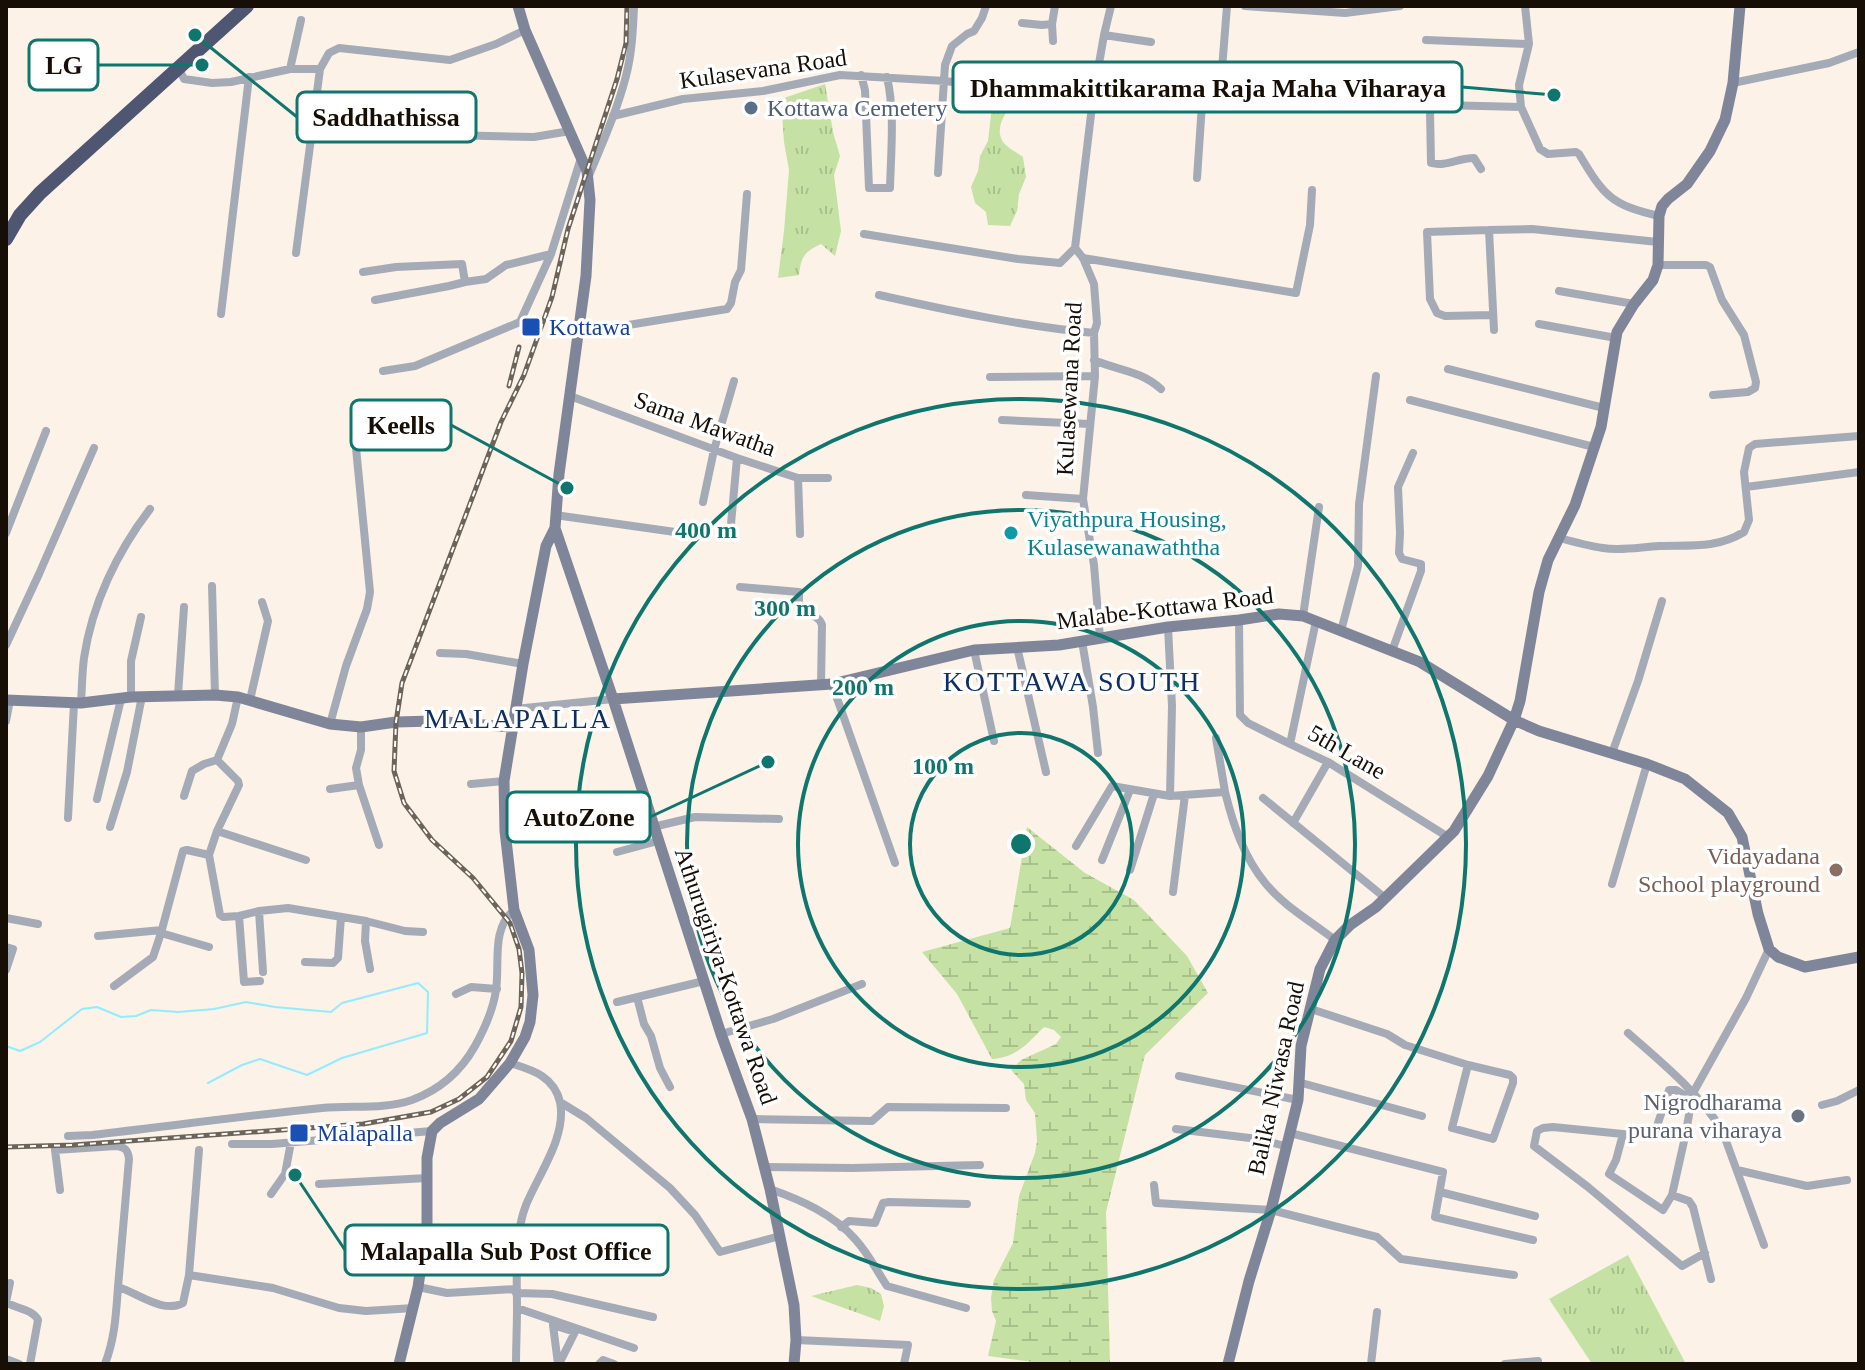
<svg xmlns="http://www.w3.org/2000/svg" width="1865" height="1370" font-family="'Times New Roman',serif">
<defs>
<pattern id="grass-tufts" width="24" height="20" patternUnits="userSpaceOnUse" patternTransform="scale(2)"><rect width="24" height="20" fill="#c5e2a4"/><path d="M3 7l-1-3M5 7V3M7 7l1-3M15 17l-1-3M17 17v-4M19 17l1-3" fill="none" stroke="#a8c18c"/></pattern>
<pattern id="wetland-marsh" width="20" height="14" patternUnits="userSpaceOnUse" patternTransform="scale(2)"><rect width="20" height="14" fill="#c5e2a4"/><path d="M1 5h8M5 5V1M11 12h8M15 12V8" fill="none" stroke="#a8c18c"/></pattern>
</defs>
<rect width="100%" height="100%" fill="#fcf2e7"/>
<path fill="url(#grass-tufts)" d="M825,84L833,132L840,156L834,175L841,231L835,256L821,244C804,252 801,257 799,275L778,278L784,231L789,170L784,142L781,99Z
M1018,97C1009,108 994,125 1002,140C1005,147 1017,152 1023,157L1026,177L1019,194L1017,211L1010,226L988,225L986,212L975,203L971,187L978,171L980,156L988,141L992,106L1001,98Z
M1628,1255L1686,1364H1592L1549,1299Z
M857,1285L871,1288L881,1294L884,1306L880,1321L811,1296Z"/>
<path fill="url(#wetland-marsh)" d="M1027,827L1085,873L1134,900L1187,956L1208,993L1145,1055L1106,1212L1110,1364H1048L988,1356L996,1321L992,1311L991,1298L994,1280L1013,1243L1019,1196L1035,1153L1037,1141L1035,1113L1026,1100L1024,1084L1011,1070L1021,1060L1056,1044L1061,1037L1054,1030L1044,1027C1027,1044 1017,1057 992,1059L957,994L922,952L1010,928Z"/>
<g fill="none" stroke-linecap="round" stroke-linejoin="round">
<path stroke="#92ecff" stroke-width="2" d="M6,1046L20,1051L40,1042L82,1009L97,1007L121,1017L136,1016L151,1010L178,1012L214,1009L246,1002L275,1007L331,1012L342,1003L418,983L428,992L427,1033L342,1058L307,1075L260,1059L242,1065L208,1083"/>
<path stroke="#a5aab7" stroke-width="8" d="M1245,6L1345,13L1400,6
M1525,6L1529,44L1519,85L1521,107L1540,149L1548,154L1576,152L1579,154C1604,196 1611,205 1659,216
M1022,23L1042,25L1052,24
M1104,35L1151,42
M1426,40L1529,44
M1053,41L1052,24L1055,6
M179,69L184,79L212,83L231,82L290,69H320L296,253
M290,69L301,20
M320,69L329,53L339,48L450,60L496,44L525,30
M861,75L865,90L869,188H890C891,151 895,112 887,77
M1733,83L1829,63L1859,52
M1156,107L1161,78L1183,77
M1219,107L1227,6
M613,116L683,99L763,91L840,75L945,81L985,86L1011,83L1040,84L1093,98L1156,107L1202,104L1219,107L1254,106
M446,135L534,137L570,131
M1481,169L1474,158C1458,158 1446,167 1431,163L1430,111L1433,107L1441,105L1521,107
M938,173L945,65L952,46L967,34L974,31L982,18L986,6
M588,178C602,144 617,111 626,76C632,53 633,30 634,6
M1197,178L1202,104
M1489,230L1427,232L1430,299L1437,313L1445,316L1492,315
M864,234L1018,259L1060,263L1075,248
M1083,258L1296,293L1310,225L1312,190
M1658,265H1706L1710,267L1722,300L1744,335L1756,382L1755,388L1748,392L1713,395
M363,272L396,267L462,264L465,282L486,279L506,265L551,254L581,158
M1559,291L1634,304
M879,295C950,311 1022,326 1094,333
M375,300L449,286L465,282
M221,314L249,77
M1539,324L1616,338
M1494,330L1489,230L1532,229L1658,242
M579,333L727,309L731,303L735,282L741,270L747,194
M1094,360C1119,371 1140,370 1161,389
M1448,369L1604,408
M383,371L415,366L520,322L551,254
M990,377L1095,376
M570,396L737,458L798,478H828
M1410,400L1594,447
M1002,420L1090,424
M798,478L800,534
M1746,487L1859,472
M1026,495L1083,499
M703,502L714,450L734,381
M555,515L682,533
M6,533L46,431
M730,535L737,458
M1560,538C1574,542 1588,546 1603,548C1622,551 1640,547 1659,546C1690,545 1716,549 1744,532L1749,520L1744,472L1749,448L1755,444L1859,436
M212,586L215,695
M740,587L799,592V612C809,615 819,615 822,625L821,685
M1303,616L1319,507
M1239,620L1240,715L1248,723L1290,744
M1316,621L1290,744L1328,762L1448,837
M1168,627L1172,706L1170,796
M1341,631L1358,566L1359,504L1376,376
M1100,638L1094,565L1083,499L1095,376L1094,333L1097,323L1094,284L1083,258L1075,248L1093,98L1104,35L1111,6
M1082,641L1093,707L1098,753
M6,645L39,574L94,448
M1017,647L1046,772
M974,650L994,741
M1392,651L1421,571V564L1402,559L1399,553L1400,533L1398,487L1413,453
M440,653L466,654L523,664
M832,684L895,863
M178,695L184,607
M131,697V661L141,617
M250,700L268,621L262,602
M81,703C82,688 82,673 84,658C92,604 117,552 150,509
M515,709L613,699
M6,721L10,700
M330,724L346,666L367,609L370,592L356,448L368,439L424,427
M361,727V750L356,768L359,785L379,845
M1216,738L1225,792
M1612,753L1638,681L1662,601
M217,760L238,781L239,785L217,831L209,855L220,915L223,917L239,916L259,911L288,908L366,921L405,931L423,932
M217,760L232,724L238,697
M471,784L504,781
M330,789L359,785
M184,796L192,771L204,764L217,760
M1263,798L1384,897
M97,799L121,699
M68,818L74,703
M1293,823L1328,762
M110,827L127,772L142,696
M653,827L695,817L779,819
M217,831L306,860
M505,831L559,828
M1076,846L1112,786L1170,796L1225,792C1233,824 1244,858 1266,884C1284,906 1312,922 1335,940
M617,852L658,841
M1102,860L1130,790
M1130,870L1154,794
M1612,884L1647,764
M1173,892L1185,795
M259,911L263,972
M239,916L244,982L260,981
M6,918L38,924
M366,921L365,941L370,969
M161,933L209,947
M98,936L162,930
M6,947L13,949L6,970
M305,962L333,963L338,958L341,917
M114,986L153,957L161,933L183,851L187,850L209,855
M456,994L471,987L497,989
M637,997L644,1024L651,1036L660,1068L670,1087
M617,1002L704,981
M1311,1009L1387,1034L1405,1045L1468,1065L1510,1075L1513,1078V1083L1493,1139L1452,1128L1468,1065
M1628,1033C1662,1063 1698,1092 1722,1130L1764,1245
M721,1034L773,1019L862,984
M510,1063C532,1070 554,1076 560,1102C567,1137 538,1175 526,1205C514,1235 517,1277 517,1309C517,1327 516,1346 516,1364
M1179,1076L1298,1100
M1298,1082L1422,1116
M560,1102L586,1118L670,1188L695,1215L720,1252L780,1236
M1822,1105L1837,1101L1859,1090
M752,1119L872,1121L888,1107L1006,1108
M1176,1129L1258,1139L1285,1146
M1290,1133L1443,1172L1435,1217L1533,1240
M1623,1134L1553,1127L1543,1128L1537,1131L1534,1146L1588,1187L1682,1266L1705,1253
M1654,1135L1669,1090H1676L1692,1100
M68,1136L92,1135C169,1126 245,1116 322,1108C352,1105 383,1110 412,1100C439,1090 461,1071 475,1046C485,1028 493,1011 496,990C500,963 491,929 514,910
M1685,1137L1623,1134L1616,1160L1609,1174L1663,1210L1672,1195L1685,1137L1693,1093L1746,998L1769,949
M232,1144H272L432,1131
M764,1167L852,1168L980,1165
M1737,1170L1807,1186L1847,1180
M319,1184L427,1178
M1154,1185L1156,1203L1271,1210L1377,1237L1401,1259L1514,1275
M770,1189C801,1200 833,1214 855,1239C868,1253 877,1271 887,1286L966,1308
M60,1190L55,1150L116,1146C125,1147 128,1150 129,1159L118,1287
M1440,1192L1535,1216
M271,1194L285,1174L291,1142
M1672,1195L1689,1201L1693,1207L1711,1279
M841,1227L849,1221L875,1223L883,1203L889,1202L967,1204
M189,1275L199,1150
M10,1283L6,1302C16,1309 33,1309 38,1320L30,1364
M418,1287L447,1293L516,1289
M516,1293L552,1294L653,1317
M517,1308L634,1348
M796,1340L908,1345L904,1364
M6,1359L19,1364
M105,1364C115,1338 116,1314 118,1287C138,1293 163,1314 183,1303L189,1275L273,1288L339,1308L366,1311L414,1308
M558,1364L553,1325L575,1332L559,1364
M599,1364L603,1360L614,1364
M1371,1364L1377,1312
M1505,1364L1538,1361"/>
<path stroke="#7f8699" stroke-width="11" d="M518,6L525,30L587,171L590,200L586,276L559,474L555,528L613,699L721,1034L752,1119L770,1189L794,1305L796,1340L794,1364
M613,699L832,684L974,650L1059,645L1168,627L1239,620L1279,614L1303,616L1420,662L1514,720L1539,731L1647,764L1685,779L1728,813L1742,837L1758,914L1769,949L1778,957L1805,967L1859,957
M6,700L81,703L131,697L215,695L238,697L330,724L361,727L396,722L433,721L511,727
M399,1364L418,1287L427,1224V1158L432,1131L440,1123L479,1099L510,1063L525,1037L530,1022L533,995L529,950L514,910L505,831L504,781L523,664L546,546L555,528
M1228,1364L1249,1281L1271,1210L1298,1100L1301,1046L1320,969L1335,940L1350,925L1376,907L1454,831L1488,776L1514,720L1520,701L1539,592L1548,560L1575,505L1601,427L1617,332L1634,304L1653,280L1658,265L1659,216L1662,206L1668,199L1687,184L1710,151L1725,120L1733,83L1740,6"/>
<path stroke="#4e5671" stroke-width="14" d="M6,239L20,215L40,193L247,6"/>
<defs>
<path id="rail" d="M509,386L519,347
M6,1147L73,1145L363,1124L431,1112L459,1099L487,1077L511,1041L521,1007L522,973L519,949L510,923L473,878L432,840L404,803L394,771L396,722L402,683L501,422L524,375L552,297L568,229L617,79L626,43L627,6"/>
</defs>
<use href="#rail" stroke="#6c6359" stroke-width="5"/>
<use href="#rail" stroke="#fff" stroke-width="2" stroke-dasharray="6" stroke-linecap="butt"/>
</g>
<g fill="none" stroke="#0f766e" stroke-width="4">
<circle cx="1021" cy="844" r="111"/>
<circle cx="1021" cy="844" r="223"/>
<circle cx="1021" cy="844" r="334"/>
<circle cx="1021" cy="844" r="445"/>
</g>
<circle fill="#5c6f8a" stroke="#fff" stroke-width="3" cx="751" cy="108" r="8"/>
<g fill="#1a4fb4" stroke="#fff" stroke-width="3">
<rect x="521" y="317" width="20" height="20" rx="4"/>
<rect x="289" y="1123" width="20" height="20" rx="4"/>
</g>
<circle fill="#0f9aa8" stroke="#fff" stroke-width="3" cx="1011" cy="533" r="8"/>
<circle fill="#8d6e63" stroke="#fff" stroke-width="3" cx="1836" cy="870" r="8"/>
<circle fill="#6b7280" stroke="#fff" stroke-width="3" cx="1798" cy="1116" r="8"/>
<g text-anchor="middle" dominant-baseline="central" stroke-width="7" stroke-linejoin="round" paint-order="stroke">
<g font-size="24" fill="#170f06" stroke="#fff">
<text transform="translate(763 69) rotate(-8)">Kulasevana Road</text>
<text transform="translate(1069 389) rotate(-87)">Kulasewana Road</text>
<text transform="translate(705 424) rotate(20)">Sama Mawatha</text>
<text transform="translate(1165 608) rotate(-7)">Malabe-Kottawa Road</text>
<text transform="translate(1347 752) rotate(30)">5th Lane</text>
<text transform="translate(726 976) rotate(71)">Athurugiriya-Kottawa Road</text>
<text transform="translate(1276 1078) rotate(-78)">Balika Niwasa Road</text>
</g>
<g font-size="24" fill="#4e5e75" stroke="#fff" text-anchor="start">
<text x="767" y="108">Kottawa Cemetery</text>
</g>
<g font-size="24" fill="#164399" stroke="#fff" text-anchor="start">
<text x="549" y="327">Kottawa</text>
<text x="317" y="1133">Malapalla</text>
</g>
<g font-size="24" fill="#0d838f" stroke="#fff" text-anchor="start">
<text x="1027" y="519">Viyathpura Housing,<tspan x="1027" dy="28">Kulasewanawaththa</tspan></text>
</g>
<g font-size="24" fill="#785e54" stroke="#fff" text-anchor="end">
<text x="1820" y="856">Vidayadana<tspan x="1820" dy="28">School playground</tspan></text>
</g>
<g font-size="24" fill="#5b616d" stroke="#fff" text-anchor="end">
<text x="1782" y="1102">Nigrodharama<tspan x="1782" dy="28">purana viharaya</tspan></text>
</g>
<g font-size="28" letter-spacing="2" fill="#0f2e63" stroke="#fff">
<text x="1072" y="681">KOTTAWA SOUTH</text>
<text x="518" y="718">MALAPALLA</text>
</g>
</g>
<circle cx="1021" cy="844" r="12" fill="#0f766e" stroke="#fff" stroke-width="4"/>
<g font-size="24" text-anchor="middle" font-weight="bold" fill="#0f766e" stroke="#fff" stroke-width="7" stroke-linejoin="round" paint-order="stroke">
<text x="706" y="538">400 m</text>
<text x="785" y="616">300 m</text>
<text x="863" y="695">200 m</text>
<text x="943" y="774">100 m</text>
</g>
<path fill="none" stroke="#0f766e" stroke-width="3" d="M202 65L98 65M1554 95L1462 87M195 35L297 117M567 488L451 425M768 762L650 817M295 1175L345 1250"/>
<g fill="#0f766e" stroke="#fff" stroke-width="3">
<circle cx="202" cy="65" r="8"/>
<circle cx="1554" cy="95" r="8"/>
<circle cx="195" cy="35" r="8"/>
<circle cx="567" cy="488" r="8"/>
<circle cx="768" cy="762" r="8"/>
<circle cx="295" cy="1175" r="8"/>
</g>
<g fill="#fff" stroke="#0f766e" stroke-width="3">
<rect x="29" y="40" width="69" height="50" rx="8"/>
<rect x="953" y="62" width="509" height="50" rx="8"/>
<rect x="297" y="92" width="179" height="50" rx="8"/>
<rect x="351" y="400" width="100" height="50" rx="8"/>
<rect x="507" y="792" width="143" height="50" rx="8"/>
<rect x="345" y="1225" width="323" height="50" rx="8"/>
</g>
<g font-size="26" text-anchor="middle" font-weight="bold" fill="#170f06">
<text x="64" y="74">LG</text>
<text x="1208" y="97">Dhammakittikarama Raja Maha Viharaya</text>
<text x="386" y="126">Saddhathissa</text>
<text x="401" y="434">Keells</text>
<text x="579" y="826">AutoZone</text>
<text x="506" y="1260">Malapalla Sub Post Office</text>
</g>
<rect width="1865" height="1370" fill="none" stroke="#170f06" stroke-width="16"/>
</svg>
